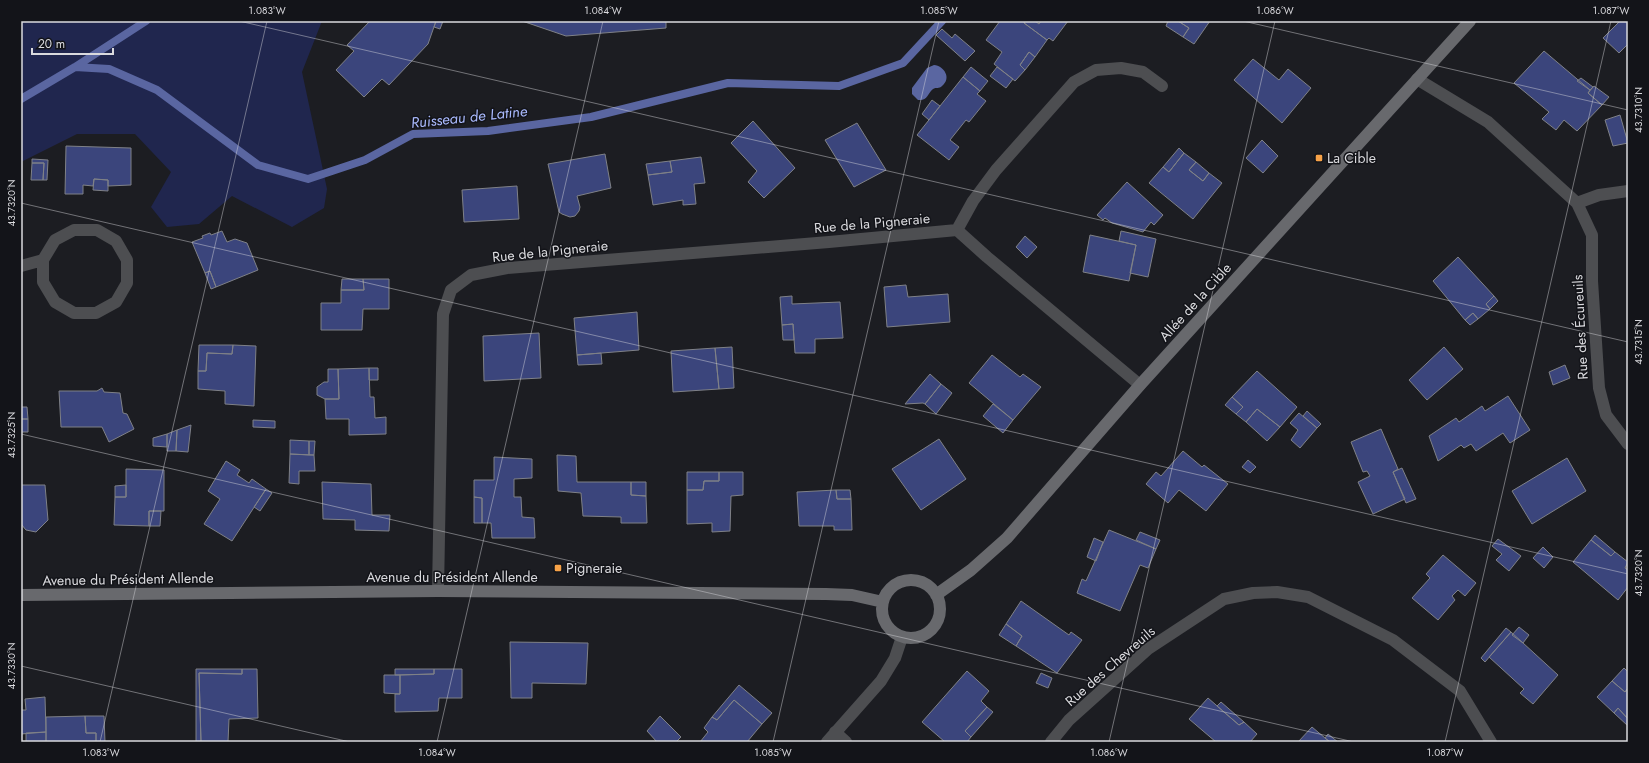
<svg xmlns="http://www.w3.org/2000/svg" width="1649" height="763" font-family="Jost,sans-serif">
<rect width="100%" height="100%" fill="#1c1d22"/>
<path fill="#20264e" d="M21,21H322L302,72L327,189L324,208L292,227L232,196L199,224L167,227L151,207L171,172L135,134H77L21,162Z"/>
<path fill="#5a66a1" d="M934,65C944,66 952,78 942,86C939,89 936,87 933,89C927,94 928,101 918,100L912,94V88L927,68Z"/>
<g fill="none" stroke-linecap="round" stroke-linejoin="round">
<path stroke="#5a66a1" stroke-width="8" d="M75,67L146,21
M21,99L75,67L109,69L157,90L258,165L308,179L365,160L413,134L488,131L591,117L728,83L839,86L903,63L942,21"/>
</g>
<path fill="#3b457c" stroke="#7f8187" d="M370,21H436L428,44L389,85L382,79L364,97L336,70L354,51L347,45Z
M436,21H443L440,29L434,27Z
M522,21H666V28L566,36Z
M1000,21H1025L1024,23L1047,40L1035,57L1029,52L1020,65L1025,70L1015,81L994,64L1002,52L986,40Z
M1025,21H1035L1039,24L1041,21H1068L1053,41L1049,38L1047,40L1024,23Z
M1168,21H1178L1189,28L1183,37L1166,26Z
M1178,21H1210L1194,44L1183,37L1189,28Z
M1620,21H1628V44L1619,53L1603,38Z
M942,29L952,38L955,34L975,51L965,61L936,35Z
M1544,51L1590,90L1588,93L1602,105L1577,131L1564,120L1556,130L1542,119L1549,112L1514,83Z
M1029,52L1035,57L1025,70L1020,65Z
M1253,59L1279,80L1288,69L1311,88L1282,123L1234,80Z
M971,67L988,81L980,91L963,77Z
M997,67L1013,79L1006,88L990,76Z
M963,77L980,91L977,94L986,101L969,122L966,120L950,140L959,147L949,160L917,135Z
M1581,78L1593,87L1590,90L1577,81Z
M1594,86L1609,97L1602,105L1588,93Z
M932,100L940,106L929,120L922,114Z
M1620,115L1628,143L1613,146L1605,120Z
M753,121L795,168L764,198L748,182L757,171L731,143Z
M857,123L886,170L854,187L825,140Z
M1262,140L1278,156L1263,173L1246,158Z
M66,146L131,148V185L108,186V180L94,179L93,186L83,185V194H65Z
M1179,148L1184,153L1169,172L1163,167Z
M1184,153L1196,162L1189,170L1203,181L1209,173L1222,183L1193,219L1149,183L1163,167L1169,172Z
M605,154L611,188L577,196L580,207L579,211L575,216L570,217L562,214L559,212L548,164Z
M701,157L705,183L694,184L696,204L683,205V200L653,205L648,175L672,172L670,161Z
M32,159L48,160L47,180H43L44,163H32Z
M670,161L672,172L648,175L646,164Z
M1196,162L1209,173L1203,181L1189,170Z
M32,163H44L43,180H31Z
M94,179L108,180V191L93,190Z
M1127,182L1163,215L1154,225L1151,222L1143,232L1112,223L1105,218L1103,220L1097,215Z
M517,186L519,219L464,222L462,190Z
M222,231L227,242L235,239L247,243L258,270L216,287L210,271L205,273L192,242L203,238L202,236L210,233L211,235Z
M1121,231L1156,239L1148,277L1130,273L1136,245L1119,241Z
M1090,235L1136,245L1129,281L1083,272Z
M1025,236L1037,247L1027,258L1016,247Z
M1458,257L1494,296L1486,304L1490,309L1478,319L1473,313L1465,320L1433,281Z
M210,271L216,287L211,289L205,273Z
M342,279H363L364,290H341Z
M363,279H389V309H363L362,330H321V303H341V290H364Z
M906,285L908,297L948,294L950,322L887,327L884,287Z
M792,296V304L840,302L843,338L815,339V353H795L793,324L782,325L780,297Z
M1494,296L1498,301L1490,309L1486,304Z
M637,312L639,350L577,355L574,318Z
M1473,313L1478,319L1470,325L1465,320Z
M793,324L794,340H783L782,325Z
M539,333L541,378L484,381L483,336Z
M199,345H233L232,354L207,353L206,371H198Z
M233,345L256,346L254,406L225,404V391L198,389V371H206L207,353L232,354Z
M732,347L734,388L719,389L715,348Z
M1444,347L1463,369L1427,400L1409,380Z
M715,348L719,389L673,392L671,351Z
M601,353L602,364L578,365L577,355Z
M992,355L1020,377L1023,374L1041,387L1013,420L969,383Z
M1565,365L1570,378L1553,385L1549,372Z
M369,368L370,397H374L375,418L386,417V434L349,435V419H326L325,399H339L338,369Z
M369,368H378V380H369Z
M328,369H338L339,399H325L317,395V387L324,382H328Z
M1257,371L1297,407L1280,427L1257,409L1246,422L1236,414L1243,407L1232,397Z
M930,374L941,384L925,404L923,403L905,404Z
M941,384L952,393L936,414L925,404Z
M102,388L104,392L120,393L123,413L127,414L134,429L109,442L102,427H61L59,391H97Z
M1508,396L1530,430L1510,443L1503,433L1476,451L1471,444L1464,448L1461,445L1438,461L1429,436L1456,418L1459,422L1482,406L1485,411Z
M1232,397L1243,407L1236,414L1225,405Z
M993,404L1013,420L1003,433L983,416Z
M21,407H27L28,419H21Z
M1257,409L1280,427L1267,441L1246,422Z
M1307,411L1321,424L1317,428L1303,416Z
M1299,413L1317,428L1300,448L1291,440L1298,430L1290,423Z
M21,419H28V432H21Z
M253,420L275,421V428L253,427Z
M191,425L188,452L176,451L177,430Z
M1381,429L1398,469L1393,472L1405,499L1373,514L1358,482L1370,476L1367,471L1363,472L1351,442Z
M177,430L176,451H167V434Z
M167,434V447L153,446V438Z
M939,439L966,479L921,510L892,469Z
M290,440L309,441V455L290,454Z
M309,441H315L314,455H309Z
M1183,451L1202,467L1204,465L1228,484L1206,511L1179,490L1168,503L1146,484L1156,472L1161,476Z
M290,454L314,455L315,471H299V484L289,483Z
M557,455L576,456L577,482H631V495L646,496L647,523H621V517L583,516L581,493L558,491Z
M494,457L532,459V478L514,479V497H521L522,517L534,518L535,538H492L491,523H482V498L474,497V480H494Z
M1567,458L1586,491L1532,524L1512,491Z
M1248,460L1256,467L1250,473L1242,467Z
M226,461L240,470L237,475L249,483L252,479L266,489L232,541L204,524L220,499L208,491Z
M1402,468L1416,499L1406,503L1393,472Z
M126,469L164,470V511H149V526L114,525L115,497H126Z
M687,472H719V481H704L703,490H687Z
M719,472H743V495L731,496L730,531L712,532V523L687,524V490H703L704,481H719Z
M322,482L371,484L372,515H390L389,531L355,530V520L323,519Z
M631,482H646V496L631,495Z
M21,485H45L48,520L36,532L26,530L21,524Z
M126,485V497H115V486Z
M266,489L272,493L260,511L254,507Z
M836,490L837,499H851L852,530H834V526H799L797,492Z
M836,490H850L851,499H837Z
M474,497L482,498V523H474Z
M149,511H161L160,526H149Z
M1109,530L1156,549L1148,568L1140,565L1120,611L1077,593L1082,579L1086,581Z
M1140,532L1160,540L1156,549L1136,540Z
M1595,535L1615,552L1611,556L1591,540Z
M1094,538L1103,542L1096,561L1087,557Z
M1498,539L1521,556L1509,571L1496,560L1502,554L1492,546Z
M1591,540L1611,556L1615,552L1628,562L1625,568L1628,570V587L1618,600L1573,562Z
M1543,547L1553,557L1544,568L1533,558Z
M1443,555L1476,583L1465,596L1458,590L1452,596L1455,600L1438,620L1412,598L1430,578L1426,574Z
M1021,601L1069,635L1071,632L1082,640L1057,673L1016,646L1022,636L1006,624Z
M1006,624L1022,636L1016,646L999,635Z
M1519,627L1529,635L1523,643L1512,635Z
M1506,628L1511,632L1485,662L1481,658Z
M1511,632L1558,675L1533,704L1520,693L1524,689L1489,657Z
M510,642L588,643L586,684L532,683V698H511Z
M1624,668L1628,672V688L1625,692L1612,681Z
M196,669H242V674L199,673L201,742H196Z
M242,669H257L258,718L229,719L228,742H201L199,673L242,674Z
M395,669H434V674L395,675Z
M434,669H462V698H439L438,711L395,712V694H400V675L434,674Z
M967,671L989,691L981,701L987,707L965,731L971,737L967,742H945L922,722Z
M1041,673L1052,678L1048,688L1036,683Z
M384,675H400V694L384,693Z
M1612,681L1625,692L1628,688V719L1618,708L1614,713L1597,697Z
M739,685L772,713L762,724L734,700L717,720L712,717Z
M45,697L46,732L21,734V710H26L25,699Z
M1208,698L1239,725L1244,722L1257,734L1250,742H1216L1189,719Z
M734,700L762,724L747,742H700L708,732L704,728L712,717L717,720Z
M1221,702L1244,722L1239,725L1217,706Z
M987,707L993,712L971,737L965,731Z
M1618,708L1628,719V726L1614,713Z
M85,716L86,733H96V742H46V717Z
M85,716H104L105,742H96V733H86Z
M660,716L681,737L676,742H657L647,731Z
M1312,727L1325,738L1330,742H1298Z
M46,732V742H26V733Z
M1328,734L1338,742H1330L1325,738Z"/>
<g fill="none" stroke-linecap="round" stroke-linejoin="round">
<path stroke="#4d4e51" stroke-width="12" d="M1417,79L1488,122L1577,203L1592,235V281L1599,388L1606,415L1628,444
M1577,203L1599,195L1628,191
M21,266L43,260L55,240L74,230H97L116,241L127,260V283L116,302L96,313H74L55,302L43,282V260
M1140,385L987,257L957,230L973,201L996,170L1074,82L1096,70L1121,68L1143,72L1162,86
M438,591L443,314L451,290L471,275L507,268L829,242L957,230
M835,732L846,742
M827,742L881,681L895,658L902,637
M1051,742L1069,720L1148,649L1224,599L1253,593L1277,592L1308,597L1393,640L1460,691L1491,742"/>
<path stroke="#68696d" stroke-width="12" d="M882 609a29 29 0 1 1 58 0a29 29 0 1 1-58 0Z
M21,595L438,591L826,594L852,595L883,602
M936,595L971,570L1007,538L1140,385L1470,21"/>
</g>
<path fill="none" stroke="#dadade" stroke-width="1" stroke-opacity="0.45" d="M239,21L1628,342M1243,21L1628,110M21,203L1628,574M21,434L1354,742M21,666L350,742M100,742L267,21M437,742L603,21M773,742L939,21M1109,742L1275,21M1445,742L1611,21"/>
<g fill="#f7a248" stroke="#131419" stroke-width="1.5">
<rect x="1315" y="154" width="8" height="8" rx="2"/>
<rect x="554" y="564" width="8" height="8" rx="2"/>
</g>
<g text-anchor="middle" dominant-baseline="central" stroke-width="3" stroke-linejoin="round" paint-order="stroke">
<g font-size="14" fill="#dadade" stroke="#131419" text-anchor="start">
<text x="1327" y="158">La Cible</text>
<text x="566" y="568">Pigneraie</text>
</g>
<g font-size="14" fill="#dadade" stroke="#131419">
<text transform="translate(872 223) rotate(-5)">Rue de la Pigneraie</text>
<text transform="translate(550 251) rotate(-6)">Rue de la Pigneraie</text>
<text transform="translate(1195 302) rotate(-48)">Allée de la Cible</text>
<text transform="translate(1580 327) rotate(-93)">Rue des Écureuils</text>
<text x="452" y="577">Avenue du Président Allende</text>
<text transform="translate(128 579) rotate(-1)">Avenue du Président Allende</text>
<text transform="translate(1110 666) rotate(-41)">Rue des Chevreuils</text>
</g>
<g font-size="15" font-style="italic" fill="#aabafe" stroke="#131419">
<text transform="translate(469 117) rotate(-6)">Ruisseau de Latine</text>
</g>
</g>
<rect width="1649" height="763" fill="none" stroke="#131419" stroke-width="44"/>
<path d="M32 48v6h81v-6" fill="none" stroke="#dadade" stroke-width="2"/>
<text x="38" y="48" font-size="12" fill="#dadade" stroke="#131419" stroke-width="3" paint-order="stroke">20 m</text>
<rect x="22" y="22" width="1605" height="719" fill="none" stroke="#dadade" stroke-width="1.5"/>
<g font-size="10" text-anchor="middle" fill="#dadade">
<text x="267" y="14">1.083°W</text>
<text x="603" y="14">1.084°W</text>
<text x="939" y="14">1.085°W</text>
<text x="1275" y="14">1.086°W</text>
<text x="1611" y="14">1.087°W</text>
<text transform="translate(1638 110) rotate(-90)" y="4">43.7310°N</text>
<text transform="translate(11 203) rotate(-90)" y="4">43.7320°N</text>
<text transform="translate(1638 342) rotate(-90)" y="4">43.7315°N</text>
<text transform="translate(11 435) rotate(-90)" y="4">43.7325°N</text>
<text transform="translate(1638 573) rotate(-90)" y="4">43.7320°N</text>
<text transform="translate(11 666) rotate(-90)" y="4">43.7330°N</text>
<text x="101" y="756">1.083°W</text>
<text x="437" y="756">1.084°W</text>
<text x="773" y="756">1.085°W</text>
<text x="1109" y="756">1.086°W</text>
<text x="1445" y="756">1.087°W</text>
</g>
</svg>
